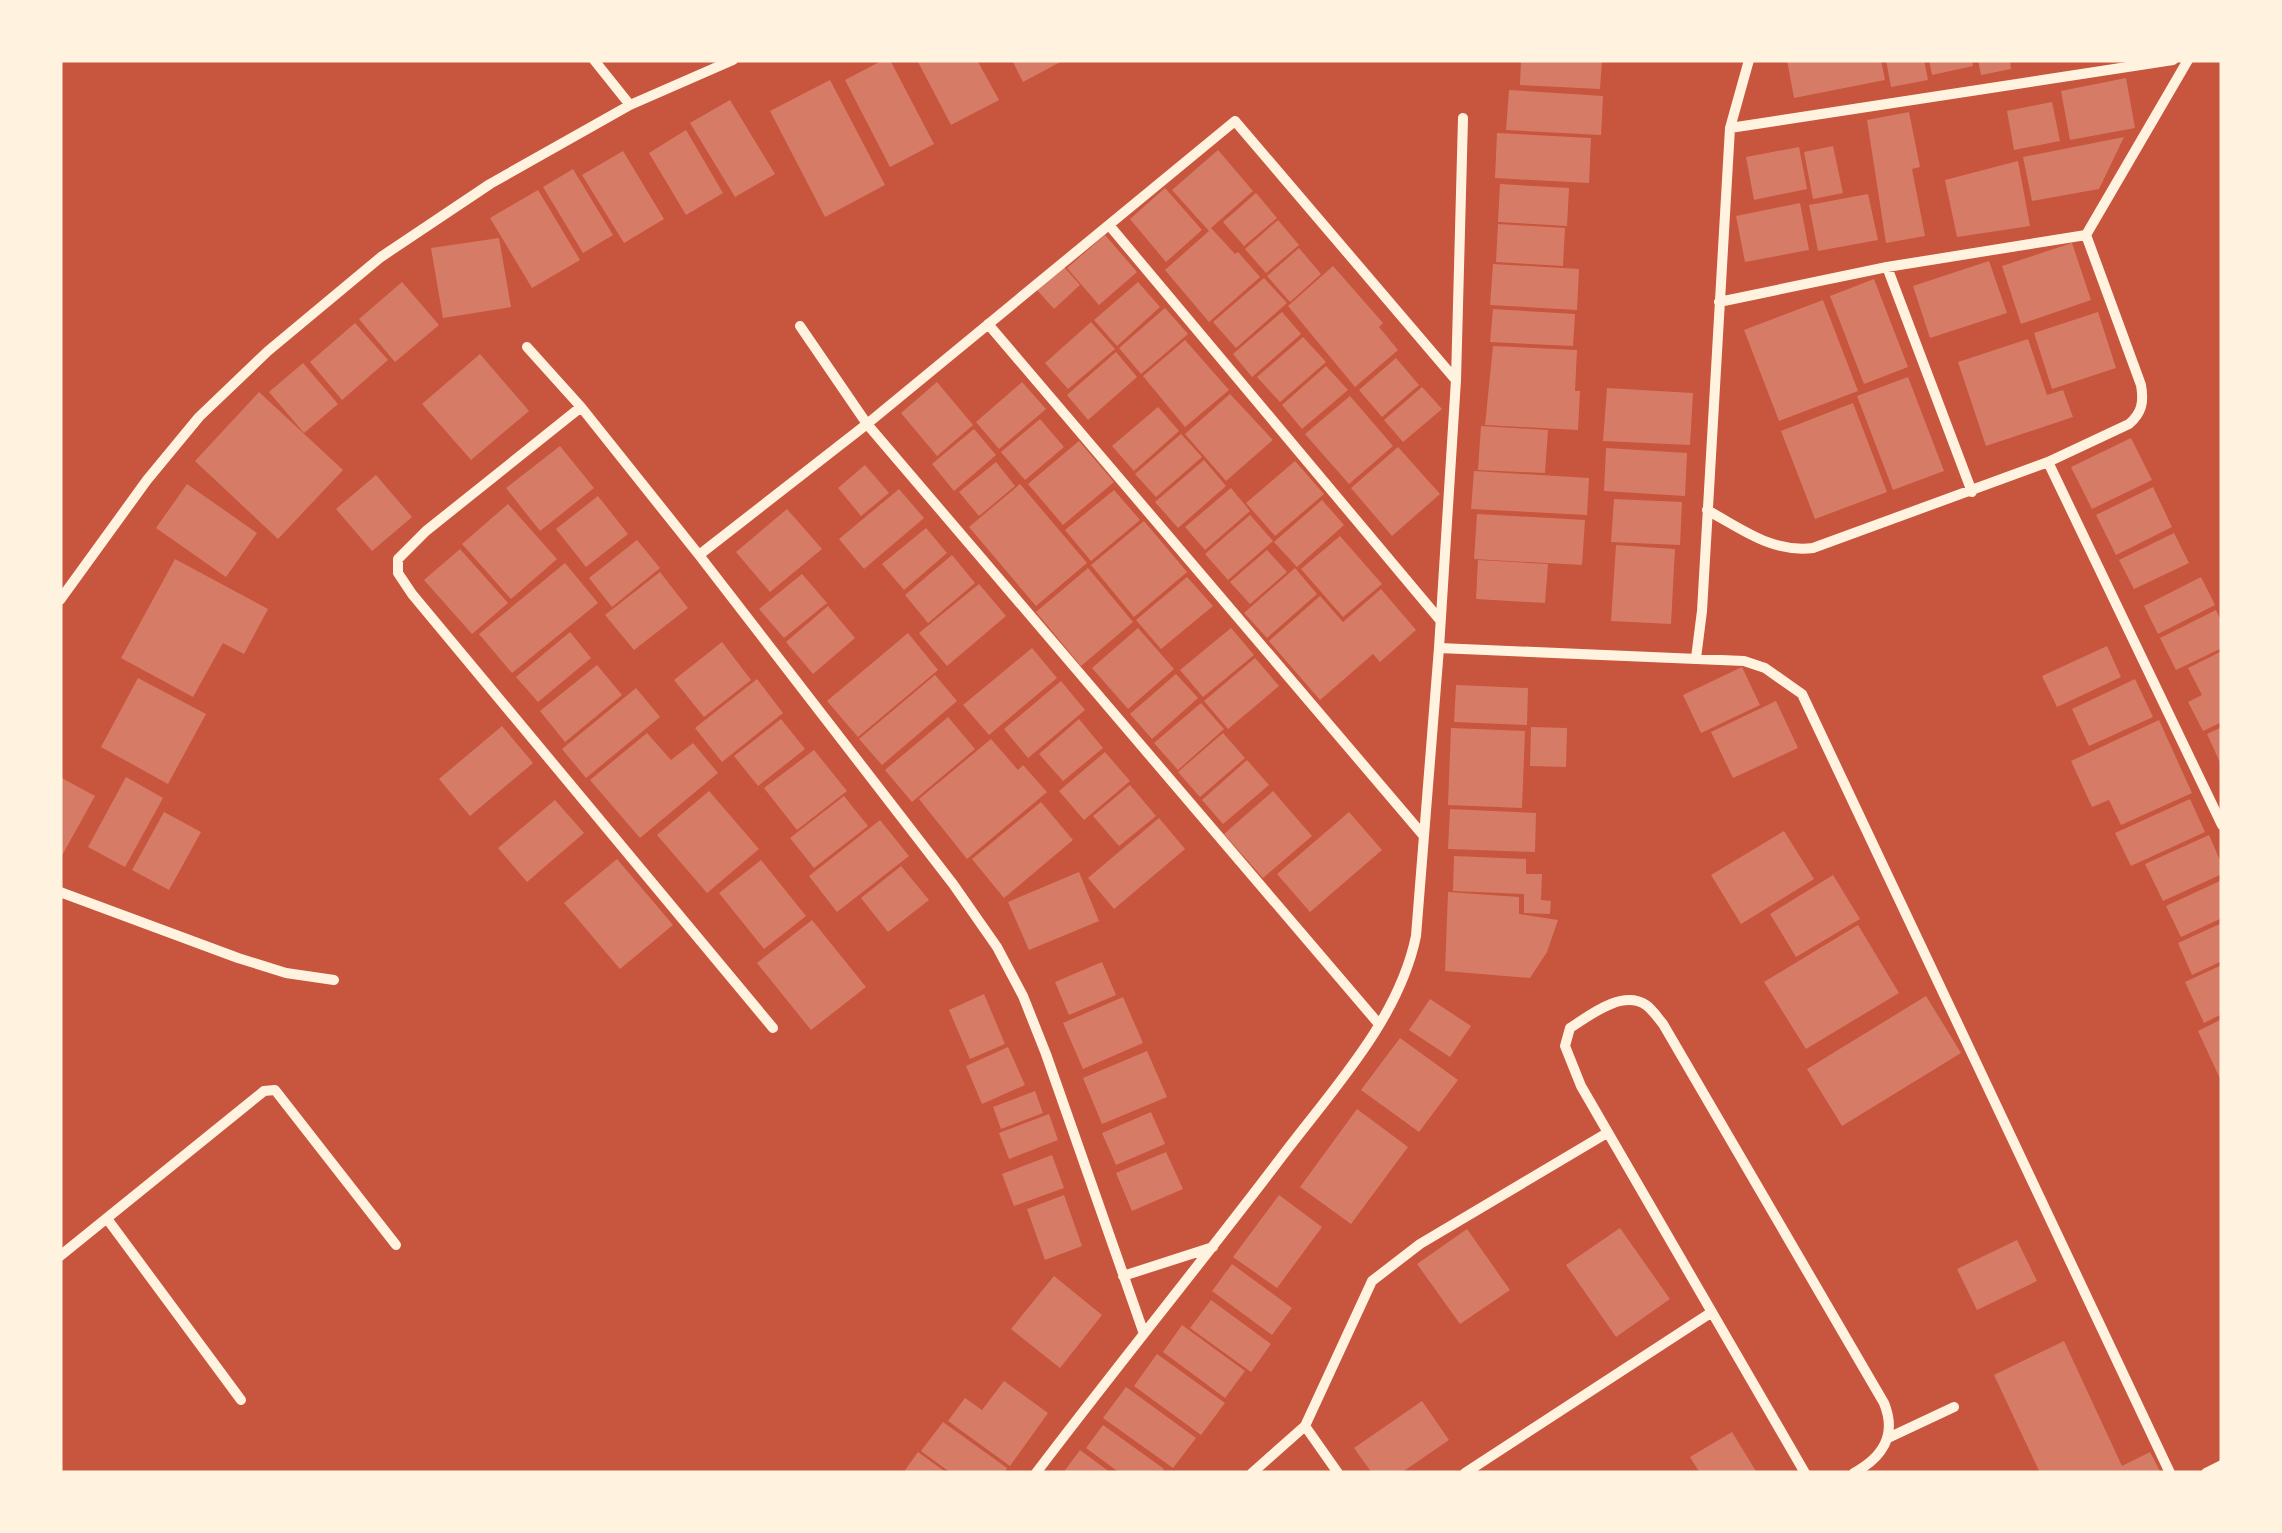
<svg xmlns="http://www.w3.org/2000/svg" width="2282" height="1533" font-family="'DejaVu Sans',sans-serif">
<rect width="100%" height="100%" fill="#c8553d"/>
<path fill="#d67c66" d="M883,60H890L934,144L890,167L845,80Z
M917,60H977L999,100L951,125Z
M1012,60H1064L1023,82Z
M1521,60H1602L1600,89L1520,85Z
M1787,60H1881L1885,80L1794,98Z
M1886,60H1924L1928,80L1891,87Z
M1929,60H1972L1973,66L1932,75Z
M1978,60H2010L2011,69L1981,75Z
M2126,78L2135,128L2070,140L2061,91Z
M830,80L885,185L825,217L770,111Z
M1509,90L1603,96L1601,135L1506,130Z
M730,100L775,174L735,197L690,123Z
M2052,102L2060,141L2014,150L2007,111Z
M1909,112L1920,167L1912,169L1925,236L1886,243L1867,120Z
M686,130L723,193L686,215L649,153Z
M1497,133L1591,138L1589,183L1495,178Z
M2124,137L2099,189L2032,201L2023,157Z
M1833,146L1843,193L1813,199L1804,152Z
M1799,147L1807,189L1754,200L1746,157Z
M1218,150L1253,191L1211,228L1235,254L1238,252L1260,277L1209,322L1165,270L1209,231L1172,190Z
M623,151L664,219L624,243L582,175Z
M2018,161L2030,226L1957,237L1945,180Z
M573,169L613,235L583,253L543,187Z
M1500,184L1569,188L1567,226L1498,222Z
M1165,188L1202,230L1166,262L1130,219Z
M538,190L580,260L532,288L490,218Z
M1256,193L1277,218L1244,246L1223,222Z
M1868,194L1878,240L1818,251L1809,205Z
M1800,203L1809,250L1745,262L1736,216Z
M1278,220L1299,245L1266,273L1245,249Z
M1498,224L1565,228L1563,266L1496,262Z
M1105,235L1137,272L1099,305L1067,268Z
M499,238L511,307L443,318L431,248Z
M2072,243L2091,300L2021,324L2002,266Z
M1299,248L1321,274L1290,302L1267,276Z
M1989,261L2007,313L1930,338L1913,286Z
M1493,264L1579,269L1577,310L1490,305Z
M1333,266L1383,323L1379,327L1398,350L1355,387L1288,306Z
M1064,267L1080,285L1054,309L1037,290Z
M1264,278L1287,303L1236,348L1213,322Z
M1874,279L1908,367L1864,384L1830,296Z
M402,282L439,325L395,362L359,319Z
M1138,282L1160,307L1117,346L1094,320Z
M1823,300L1858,391L1779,421L1744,330Z
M1165,308L1188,334L1141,374L1119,348Z
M1493,309L1575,314L1573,346L1490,342Z
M1282,312L1301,334L1252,377L1233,354Z
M2098,312L2116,368L2052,389L2034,333Z
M1091,322L1115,349L1068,389L1045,363Z
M355,323L388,360L342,400L310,362Z
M1303,337L1326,362L1280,402L1257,377Z
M2028,339L2047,395L2063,390L2073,417L1986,446L1958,362Z
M1185,340L1229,390L1185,427L1143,376Z
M1493,346L1577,350L1575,391H1580L1578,430L1485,425Z
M1116,352L1137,377L1088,420L1067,395Z
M480,354L529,411L471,460L422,404Z
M1396,358L1419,385L1382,417L1359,390Z
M303,363L338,404L304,433L269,392Z
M1326,366L1348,390L1302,429L1282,405Z
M1908,377L1944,471L1893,490L1857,396Z
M937,382L973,425L937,456L901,413Z
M1022,382L1046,409L999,449L976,422Z
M1422,387L1442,409L1403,442L1384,420Z
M1607,388L1693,393L1690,445L1603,441Z
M259,392L343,470L278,539L195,461Z
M1230,394L1273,440L1226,481L1185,434Z
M1350,396L1393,446L1349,484L1305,434Z
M1853,403L1887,492L1815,519L1781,431Z
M1158,407L1179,431L1134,471L1112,446Z
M1040,419L1064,447L1025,480L1001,452Z
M1481,426L1548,430L1545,473L1478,470Z
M974,429L996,455L954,491L932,464Z
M1181,434L1202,457L1156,497L1135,474Z
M2131,438L2152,480L2092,509L2071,467Z
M1079,441L1114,482L1063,525L1028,484Z
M560,446L594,488L540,531L506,488Z
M1398,447L1440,494L1392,536L1351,488Z
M1606,448L1687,453L1685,496L1604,491Z
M1204,460L1226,486L1178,528L1155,502Z
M1295,461L1324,494L1275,536L1246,503Z
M996,462L1015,486L979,516L959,492Z
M865,465L889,493L861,516L838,488Z
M1474,471L1589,478L1587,515L1471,509Z
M376,475L412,517L372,551L336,509Z
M187,484L257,533L226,577L156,528Z
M1020,484L1087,563L1036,606L969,527Z
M2153,487L2172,527L2116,555L2096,515Z
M1231,488L1250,511L1205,550L1185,527Z
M899,489L924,518L864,569L839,539Z
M1114,490L1140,520L1091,561L1065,530Z
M598,496L628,534L586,567L556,529Z
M1614,499L1682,502L1680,545L1611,542Z
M1322,500L1344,525L1297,567L1274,542Z
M508,504L557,559L511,599L462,544Z
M787,509L822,549L770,592L736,552Z
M1477,514L1585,520L1582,565L1474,559Z
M1250,515L1273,541L1228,580L1205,554Z
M1144,521L1187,572L1134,617L1091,565Z
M926,528L947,553L904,590L882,564Z
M2174,533L2189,563L2134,589L2119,560Z
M1340,536L1382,584L1343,617L1301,569Z
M637,540L660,568L612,607L589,578Z
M1616,545L1675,549L1671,624L1611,621Z
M460,549L508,603L472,634L424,580Z
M1267,550L1287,572L1250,604L1230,582Z
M952,555L975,583L928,623L905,595Z
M175,559L268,609L244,654L223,643L193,697L121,658Z
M1478,560L1548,564L1545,603L1476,599Z
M565,563L598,603L512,673L479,634Z
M1088,568L1133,622L1081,666L1036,612Z
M1295,568L1317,594L1267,638L1244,613Z
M660,572L688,608L634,650L605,615Z
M802,574L827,603L784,638L759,609Z
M1187,577L1213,606L1161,649L1136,620Z
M2201,577L2215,605L2158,634L2144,606Z
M979,584L1006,616L947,666L919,633Z
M1381,589L1416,630L1380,662L1373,654L1320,700L1269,641L1320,596L1343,622Z
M828,606L855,638L813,674L786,642Z
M2216,610L2222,623V648L2176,670L2160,638Z
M1138,628L1174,669L1128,709L1092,668Z
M1231,628L1254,655L1203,697L1180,670Z
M570,632L591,658L538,702L516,677Z
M908,633L938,670L858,737L827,701Z
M722,642L751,680L704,717L674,680Z
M2107,646L2121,677L2057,707L2042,676Z
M1032,648L1057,678L989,735L963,705Z
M2222,651V722L2203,731L2188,702L2202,695L2188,668Z
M1255,658L1279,686L1228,729L1204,701Z
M597,665L622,695L565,742L540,711Z
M1742,667L1760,705L1701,733L1683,695Z
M1176,674L1198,698L1152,739L1130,714Z
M935,675L957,701L882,765L859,739Z
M138,678L206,714L168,784L101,747Z
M757,679L783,713L722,762L695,728Z
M2135,679L2153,717L2089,746L2072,709Z
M1061,681L1085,710L1028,758L1004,729Z
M1456,685L1528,688L1527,725L1454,722Z
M636,688L660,717L586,778L562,749Z
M1776,701L1798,748L1733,778L1711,732Z
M1201,703L1224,729L1178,770L1154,743Z
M948,717L975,749L912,802L885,770Z
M781,719L805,749L758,786L734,756Z
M1079,719L1103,748L1063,781L1039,754Z
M2159,720L2192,793L2121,825L2109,800L2092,807L2071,761Z
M502,726L533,763L470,816L439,779Z
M1531,727L1567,728L1566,767L1530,766Z
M2222,727V767L2207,734Z
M1451,728L1525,731L1522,808L1448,805Z
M647,733L671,760L693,743L718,773L640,838L590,780Z
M1223,733L1245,758L1200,797L1178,772Z
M991,739L1018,770L1023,765L1047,792L967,859L919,799Z
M814,750L847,791L797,830L764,788Z
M1105,752L1130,781L1084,820L1059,791Z
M1247,760L1269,785L1223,824L1202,800Z
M60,777L95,796L60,859Z
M126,777L163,798L125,867L88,847Z
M1130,785L1156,816L1119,846L1093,816Z
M709,791L759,849L707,893L657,835Z
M1273,791L1312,836L1263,878L1224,834Z
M844,796L868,826L814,868L790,838Z
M2190,799L2205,832L2131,866L2115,833Z
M555,800L584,833L527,882L498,848Z
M1041,802L1073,840L1004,898L972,859Z
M1450,809L1536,813L1535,852L1448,849Z
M164,812L201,832L169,890L132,870Z
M1349,812L1382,850L1310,912L1277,874Z
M1159,818L1185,849L1114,909L1088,878Z
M880,820L909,856L837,912L809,876Z
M1784,831L1814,879L1741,924L1711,875Z
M2209,835L2222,865V874L2163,901L2145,864Z
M1454,856L1526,859V874H1542L1541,900L1551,901L1550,914L1524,913V894L1453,891Z
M617,859L673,925L620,969L564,903Z
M761,860L806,916L764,949L719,893Z
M901,866L929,900L888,932L861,898Z
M1079,872L1099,921L1029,950L1008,902Z
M1833,875L1860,919L1796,957L1770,914Z
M2222,880V918L2181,937L2166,906Z
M1448,892L1519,897V914L1558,920L1547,952L1530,978L1445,971Z
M812,920L866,987L811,1030L757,963Z
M2222,923V961L2192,975L2178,943Z
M1858,925L1899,993L1806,1049L1764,982Z
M1102,962L1116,995L1069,1015L1055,982Z
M2222,965V1014L2204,1023L2185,982Z
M984,994L1005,1044L970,1059L949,1010Z
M1926,996L1961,1053L1842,1126L1807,1069Z
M1123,997L1143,1043L1083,1069L1063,1023Z
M1430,999L1471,1026L1450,1057L1409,1030Z
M2222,1019V1083L2198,1031Z
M1400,1038L1458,1080L1419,1132L1361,1090Z
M1008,1047L1025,1085L982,1104L966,1066Z
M1147,1051L1167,1097L1102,1124L1083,1078Z
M1035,1091L1043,1113L1001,1129L993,1107Z
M1357,1109L1408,1147L1351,1224L1300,1187Z
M1151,1112L1165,1144L1116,1165L1102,1133Z
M1049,1114L1058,1140L1009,1159L999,1133Z
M1166,1152L1183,1189L1132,1211L1116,1173Z
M1052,1155L1064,1188L1014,1206L1002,1174Z
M1064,1195L1082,1246L1045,1260L1027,1209Z
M1279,1195L1322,1227L1277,1288L1233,1257Z
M1620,1228L1670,1299L1616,1337L1566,1265Z
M1467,1229L1510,1290L1460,1324L1417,1264Z
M2017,1240L2037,1281L1977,1310L1957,1269Z
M1232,1264L1292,1308L1272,1335L1212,1291Z
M1054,1276L1102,1315L1060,1368L1011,1329Z
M1211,1300L1271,1344L1251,1372L1190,1328Z
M1182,1325L1245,1371L1225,1398L1163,1352Z
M2064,1341L2122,1466L2150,1452L2161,1473H2040L1994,1375Z
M1157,1354L1225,1403L1201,1435L1134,1386Z
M1004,1381L1048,1413L1010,1466L948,1421L965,1398L982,1410Z
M1126,1387L1196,1438L1173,1468L1103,1418Z
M1422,1401L1449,1440L1401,1473H1372L1354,1448Z
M943,1422L1007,1468L1004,1473H951L921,1451Z
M1103,1425L1164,1469L1161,1473H1120L1086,1448Z
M1732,1432L1757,1473H1700L1690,1457Z
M1080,1450L1111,1473H1063Z
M918,1452L947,1473H903Z"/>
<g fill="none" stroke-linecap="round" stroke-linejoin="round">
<path stroke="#fff3e0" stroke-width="10" d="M594,60L630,105
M1730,128L2173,60
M1109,225L1440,620
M1887,267L1972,492
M1719,302L1887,267L2086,235
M988,324L1423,835
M800,326L867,424L1378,1023
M527,347L581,407L699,555L953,884L997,947L1023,996L1046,1054L1143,1331
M581,407L426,531L398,559V573L412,594L773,1028
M2048,462L2222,825
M1707,510C1742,529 1772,553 1813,548L2048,462L2129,424C2142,413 2144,402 2141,385L2086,235L2188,60
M699,555L867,424L1235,121L1455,379
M60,600L147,480L199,417L268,351L381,257L490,184L630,105L733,60
M1439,648L1744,661L1765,668L1802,694L2170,1473
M1696,658L1702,611L1730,128L1749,60
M60,892L238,958L286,973L334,980
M108,1220L241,1400
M60,1256L264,1091L275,1090L396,1245
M1123,1276L1213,1247
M1305,1426L1338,1473
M1888,1438L1954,1407
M1036,1473C1117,1366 1202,1262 1283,1155C1333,1089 1399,1019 1416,936L1439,648L1456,380L1463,118
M1252,1473L1305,1426L1372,1281L1420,1244L1607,1133
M1465,1473L1712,1312
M1805,1473L1581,1086L1565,1046L1570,1028C1589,1016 1622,989 1646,1005C1652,1009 1658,1018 1663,1024L1884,1403C1897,1435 1883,1457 1854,1473
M2206,1473L2222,1465"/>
</g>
<rect width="2282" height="1533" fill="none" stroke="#fff3e0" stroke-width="125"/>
</svg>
